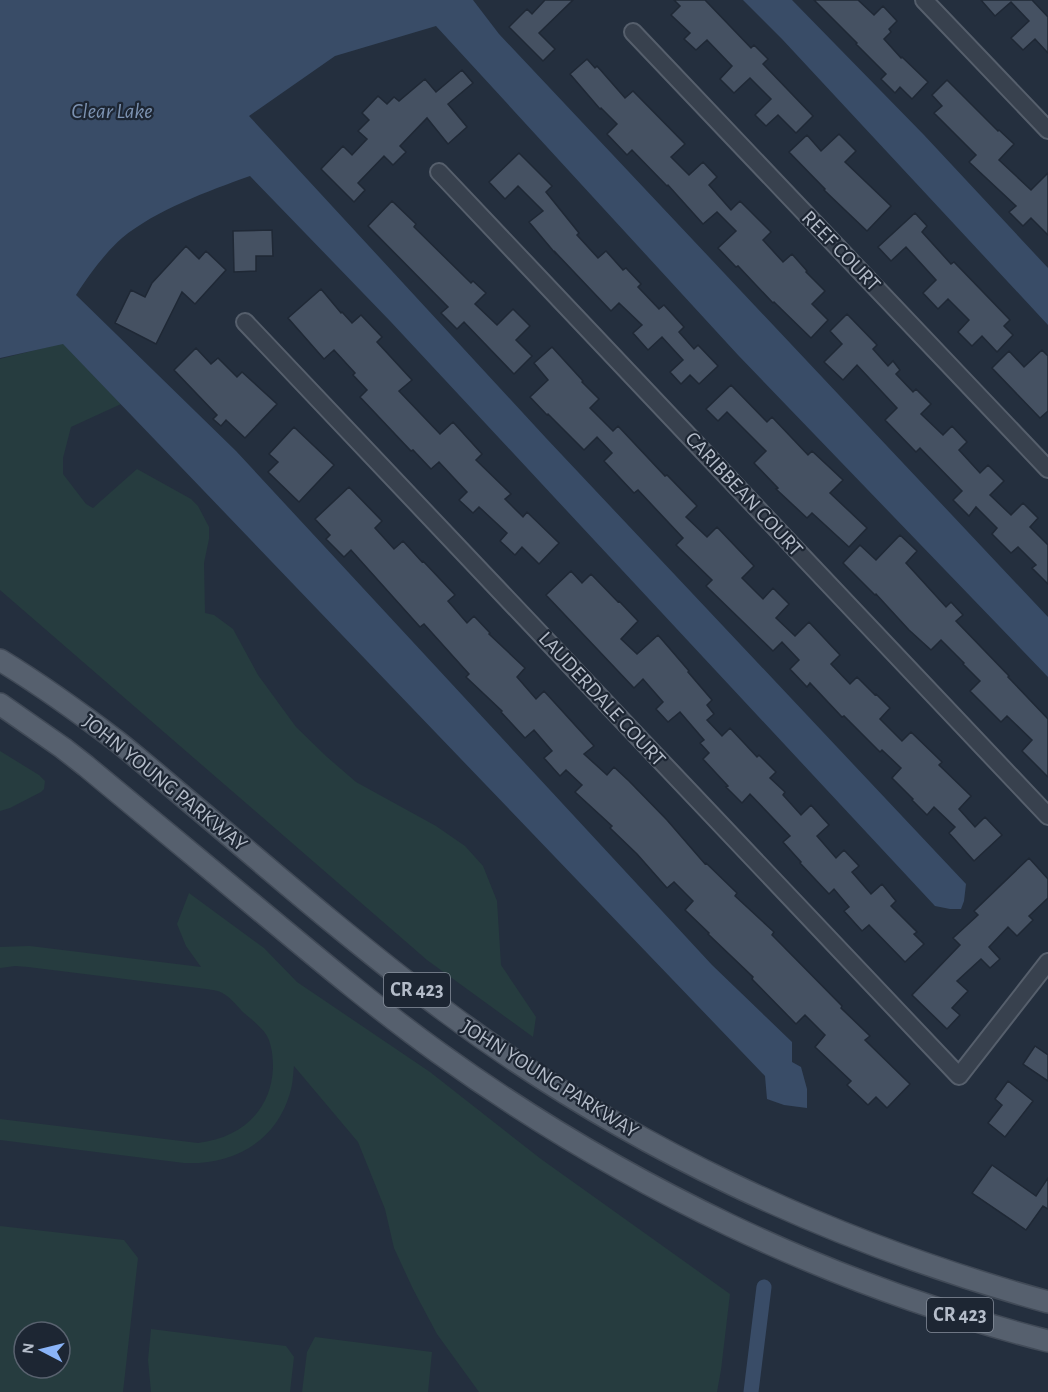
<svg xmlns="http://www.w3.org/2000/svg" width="1048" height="1392" font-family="'Alegreya Sans',sans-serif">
<rect width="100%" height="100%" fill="#242f3e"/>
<path fill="#263c3f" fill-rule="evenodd" d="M63,343L121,404L71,427L63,458V474L86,504L93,508L137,469L191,499L198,506L209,527V539L204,563L205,613L214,615L233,629L258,675L296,727L327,757L356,782L436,826L465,846L483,866L497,901L501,965L536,1017L533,1037L427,960L0,590V359Z
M0,751L39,775L45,781L44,789L41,792L10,808L0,811Z
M189,893L264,948L297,982L430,1072L541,1159L730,1294L721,1370L717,1392H479L437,1334L413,1289L394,1248L385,1209L358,1142L294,1066C293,1074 293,1084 290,1093C276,1142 233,1165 184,1163L0,1140V1119L198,1143C240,1138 271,1112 273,1068C273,1058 272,1045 267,1036C262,1027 252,1020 244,1013C238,1007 231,998 224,994C219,990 212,990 206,989L28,967L15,966L0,968V947L30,946L201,967L186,946L177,924Z
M0,1226L124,1240L138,1258L123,1392H0ZM24,1332H60V1368H24Z
M151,1329L286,1346L294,1357L290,1392H151L148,1360Z
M315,1337L432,1352L428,1392H302L307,1352Z"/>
<path fill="#394c67" d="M0,0H473L499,34L1048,617V677L738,355L436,26L335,56L249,116L546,438L966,884L964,901L961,909H950L935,906L391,322L250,176C208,191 156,210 122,238C105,253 88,276 76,295L236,451L712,965L792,1042V1062L801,1067L807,1089V1108L784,1105L767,1099L765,1076L63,344L0,358Z
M743,0H792L924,135L1048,268V325L782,39Z"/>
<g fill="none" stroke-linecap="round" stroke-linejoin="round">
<path stroke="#394c67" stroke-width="15" d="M751,1392L764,1287"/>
</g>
<path fill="#455162" stroke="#1f2835" stroke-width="1.5" d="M545,0H573L539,33L555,49L543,61L509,27L527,9L532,14Z
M674,0H705L751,48L754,45L768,59L763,64L813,116L796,133L778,115L766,126L755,115L771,99L750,78L734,93L720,79L732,66L707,40L696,50L684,39L690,33L671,15L680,6Z
M814,0H858L874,15L883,6L897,21L889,29L891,32L884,39L901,58L902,57L928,82L912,99L900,87L895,93L881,79L886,74L856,44L857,43Z
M981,0H1032L1048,17V53L1035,39L1023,50L1011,38L1029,21L1011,2L995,16Z
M587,59L595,68L597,66L625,98L633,91L685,144L671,157L689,175L703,162L717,177L709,185L731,210L740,201L771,232L763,240L783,262L792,254L807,271L806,272L825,291L812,304L828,320L811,338L774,302L773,303L738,266L736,267L718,248L736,231L717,212L703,224L668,185L667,186L632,150L627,155L607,134L617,124L601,108L600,109L570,74Z
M462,70L473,83L448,104L467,127L448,144L427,118L400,146L406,152L393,165L384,156L358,183L365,190L354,202L321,169L343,146L352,155L367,139L358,131L369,120L362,113L378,96L387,104L394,97L399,101L425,79L436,92Z
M947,80L998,131L999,130L1014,144L999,160L1031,190L1048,173V235L1031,218L1023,226L1009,212L1016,206L969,162L976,155L934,113L942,106L932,95Z
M839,134L856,151L845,162L891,206L867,231L824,190L825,189L789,152L807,135L821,151Z
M519,153L552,186L546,192L579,233L577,235L598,258L606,251L623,270L626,268L641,284L638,287L659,309L664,305L684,327L679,332L694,349L698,345L718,366L699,384L690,375L681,384L670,372L683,360L662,337L648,350L633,333L642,325L619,303L611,311L555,252V253L529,222L543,211L518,186L505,199L489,182Z
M392,201L416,224L414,227L471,283L473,281L486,293L475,304L497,325L513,309L530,326L516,340L532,356L514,374L464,322L457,329L441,313L448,307L368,226Z
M915,213L927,226L922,232L951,264L954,262L1010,320L1004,326L1013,335L997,352L982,336L972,346L958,332L969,320L948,299L938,309L923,293L936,280L906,247L891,261L878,247Z
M272,230L273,256H256V271L234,272L233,231Z
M186,246L199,259L206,251L226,270L195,304L182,292L156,344L115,323L131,290L145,297L152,283Z
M321,289L341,313L342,312L352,323L361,315L382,337L377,342L412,380L399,391L440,434L453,422L482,454L476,460L511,494L505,499L523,517L527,512L559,543L539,564L522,547L515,555L500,541L507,533L479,507L473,513L459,500L467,492L439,462L431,469L413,450L411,451L360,397L367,390L353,375L355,373L334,350L324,359L288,318Z
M847,314L877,345L873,349L888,366L893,361L900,370L896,374L913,392L916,389L931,404L921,414L943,435L952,426L967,442L959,450L980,473L988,465L1004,481L990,495L1011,515L1023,503L1038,518L1030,527L1048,545V584L1032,568L1036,565L1018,547L1011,553L992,534L997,528L976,507L969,516L953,500L962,491L920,448L916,452L885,420L897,408L857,365L843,380L824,362L842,344L830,331Z
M552,347L583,381L582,382L599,399L590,408L613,431L618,426L665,476L667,475L697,506L686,517L707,537L717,527L754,566L742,578L763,599L773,588L789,604L776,618L795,636L809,622L840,655L831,664L850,684L857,677L875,695L876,694L890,708L880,719L902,741L911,732L942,762L939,765L971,796L959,809L975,827L985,817L1002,835L974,861L949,833L955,827L934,807L927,815L912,800L913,799L892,778L901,768L882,750L880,752L844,716L842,717L810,683L807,687L790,669L799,660L782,642L773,651L706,586L712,580L676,545L683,538L638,490L634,493L604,461L612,453L597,437L584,450L548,414L547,415L530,397L548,380L534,363Z
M196,348L211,364L218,358L237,377L242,372L277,404L245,438L226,420L221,426L213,419L217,415L174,370Z
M1042,350L1048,356V411L1040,418L992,368L1009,351L1024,367Z
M731,385L767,422L772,417L808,455L812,451L843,480L830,493L867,528L849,547L812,513L807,518L776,489L778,488L754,463L766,451L727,412L718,421L706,409Z
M294,427L334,465L299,502L268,472L278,462L269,454Z
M349,487L382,521L375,528L394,549L403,541L422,562L423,561L455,595L448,601L467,623L474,616L490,633L489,634L525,668L517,677L536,699L544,691L594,746L584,754L607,775L614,767L629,781L667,820L705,864L706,863L737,893L735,896L774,932L772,935L842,1006L841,1008L870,1036L865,1040L910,1084L887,1108L876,1097L868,1105L847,1085L851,1081L815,1047L825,1035L805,1015L796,1024L752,979L753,977L708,934L709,933L685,910L693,901L674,882L667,888L637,854L610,828L612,826L575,792L582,785L566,770L560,776L544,758L552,751L534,730L525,738L501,712L502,711L466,677L469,674L424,624L420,627L351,550L344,557L326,539L330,535L315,519Z
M900,535L917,551L906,563L946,607L951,602L963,615L956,621L1009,676L1008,677L1048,719V777L1022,751L1032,740L1007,716L1001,722L970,691L980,681L963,664L964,663L941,640L931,650L909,630L876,594L875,595L843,563L860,545L876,560Z
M571,571L582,583L591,574L618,602L619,601L638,621L621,639L637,654L658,635L689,671L688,672L712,700L707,705L714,714L707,720L722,736L730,728L757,757L759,755L776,772L770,778L785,792L783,795L801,815L811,805L829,825L817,836L836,858L844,850L859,866L852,872L871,894L882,884L896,901L891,906L917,932L914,934L924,944L905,962L869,925L862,931L844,911L849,907L834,889L829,894L800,863L801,862L783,842L790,836L750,794L742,803L726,787L728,786L703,759L709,753L700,743L704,740L680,712L668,722L656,709L663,702L643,679L634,688L546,595Z
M1029,858L1048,879V898L1029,916L1033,920L1017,936L1008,927L989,947L1000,959L990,968L981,959L957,981L968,991L952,1008L960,1015L947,1029L912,995L960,945L953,938L978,915L974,911Z
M1035,1046L1048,1055V1081L1023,1064Z
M1008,1081L1033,1101L1005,1137L988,1123L1002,1105L995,1099Z
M992,1165L1036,1196L1048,1178V1209L1043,1206L1026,1230L972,1193Z"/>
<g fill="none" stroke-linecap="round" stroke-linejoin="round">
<defs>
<path id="minor" d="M924,0L1048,130
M633,32L1048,469
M439,172L1048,816
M245,322L959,1076L1048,962"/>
<path id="major" d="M0,660C41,685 80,713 118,742C147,765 175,790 204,814C283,881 362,949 445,1011C625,1146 832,1242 1048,1302
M0,704L63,748L86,766C149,818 212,870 274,922C328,967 382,1012 439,1053C622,1185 830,1285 1048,1341"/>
</defs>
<use href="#minor" stroke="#565f6c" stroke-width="20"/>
<use href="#major" stroke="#414a57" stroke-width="24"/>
<use href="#minor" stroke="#38414e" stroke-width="16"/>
<use href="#major" stroke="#56606e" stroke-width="21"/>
</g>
<g text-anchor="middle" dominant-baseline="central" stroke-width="4.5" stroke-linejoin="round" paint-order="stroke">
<g fill="#1d2633" stroke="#878f9c" stroke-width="1.5">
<rect x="384" y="973" width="66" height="34" rx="4.5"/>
<rect x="927" y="1298" width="66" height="34" rx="4.5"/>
</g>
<g font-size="20" font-weight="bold" fill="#b4bcc9">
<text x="417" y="990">CR 423</text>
<text x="960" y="1315">CR 423</text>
</g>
<g font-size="21" fill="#b4bcc9" stroke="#1d2633">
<text transform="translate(841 251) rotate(46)">REEF COURT</text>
<text transform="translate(744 494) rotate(47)">CARIBBEAN COURT</text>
<text transform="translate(602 699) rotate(47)">LAUDERDALE COURT</text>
<text transform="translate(165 783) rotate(39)">JOHN YOUNG PARKWAY</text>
<text transform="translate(550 1079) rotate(32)">JOHN YOUNG PARKWAY</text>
</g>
<g font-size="22" font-style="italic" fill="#7c92b1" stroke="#1d2633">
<text x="112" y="111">Clear Lake</text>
</g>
</g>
<g transform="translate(42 1350) rotate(277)"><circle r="28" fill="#1d2633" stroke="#59626f" stroke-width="1.5"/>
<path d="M0-4.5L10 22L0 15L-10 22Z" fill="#8ab4f8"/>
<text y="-9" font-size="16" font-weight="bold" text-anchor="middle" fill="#b4bcc9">N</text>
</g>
</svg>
